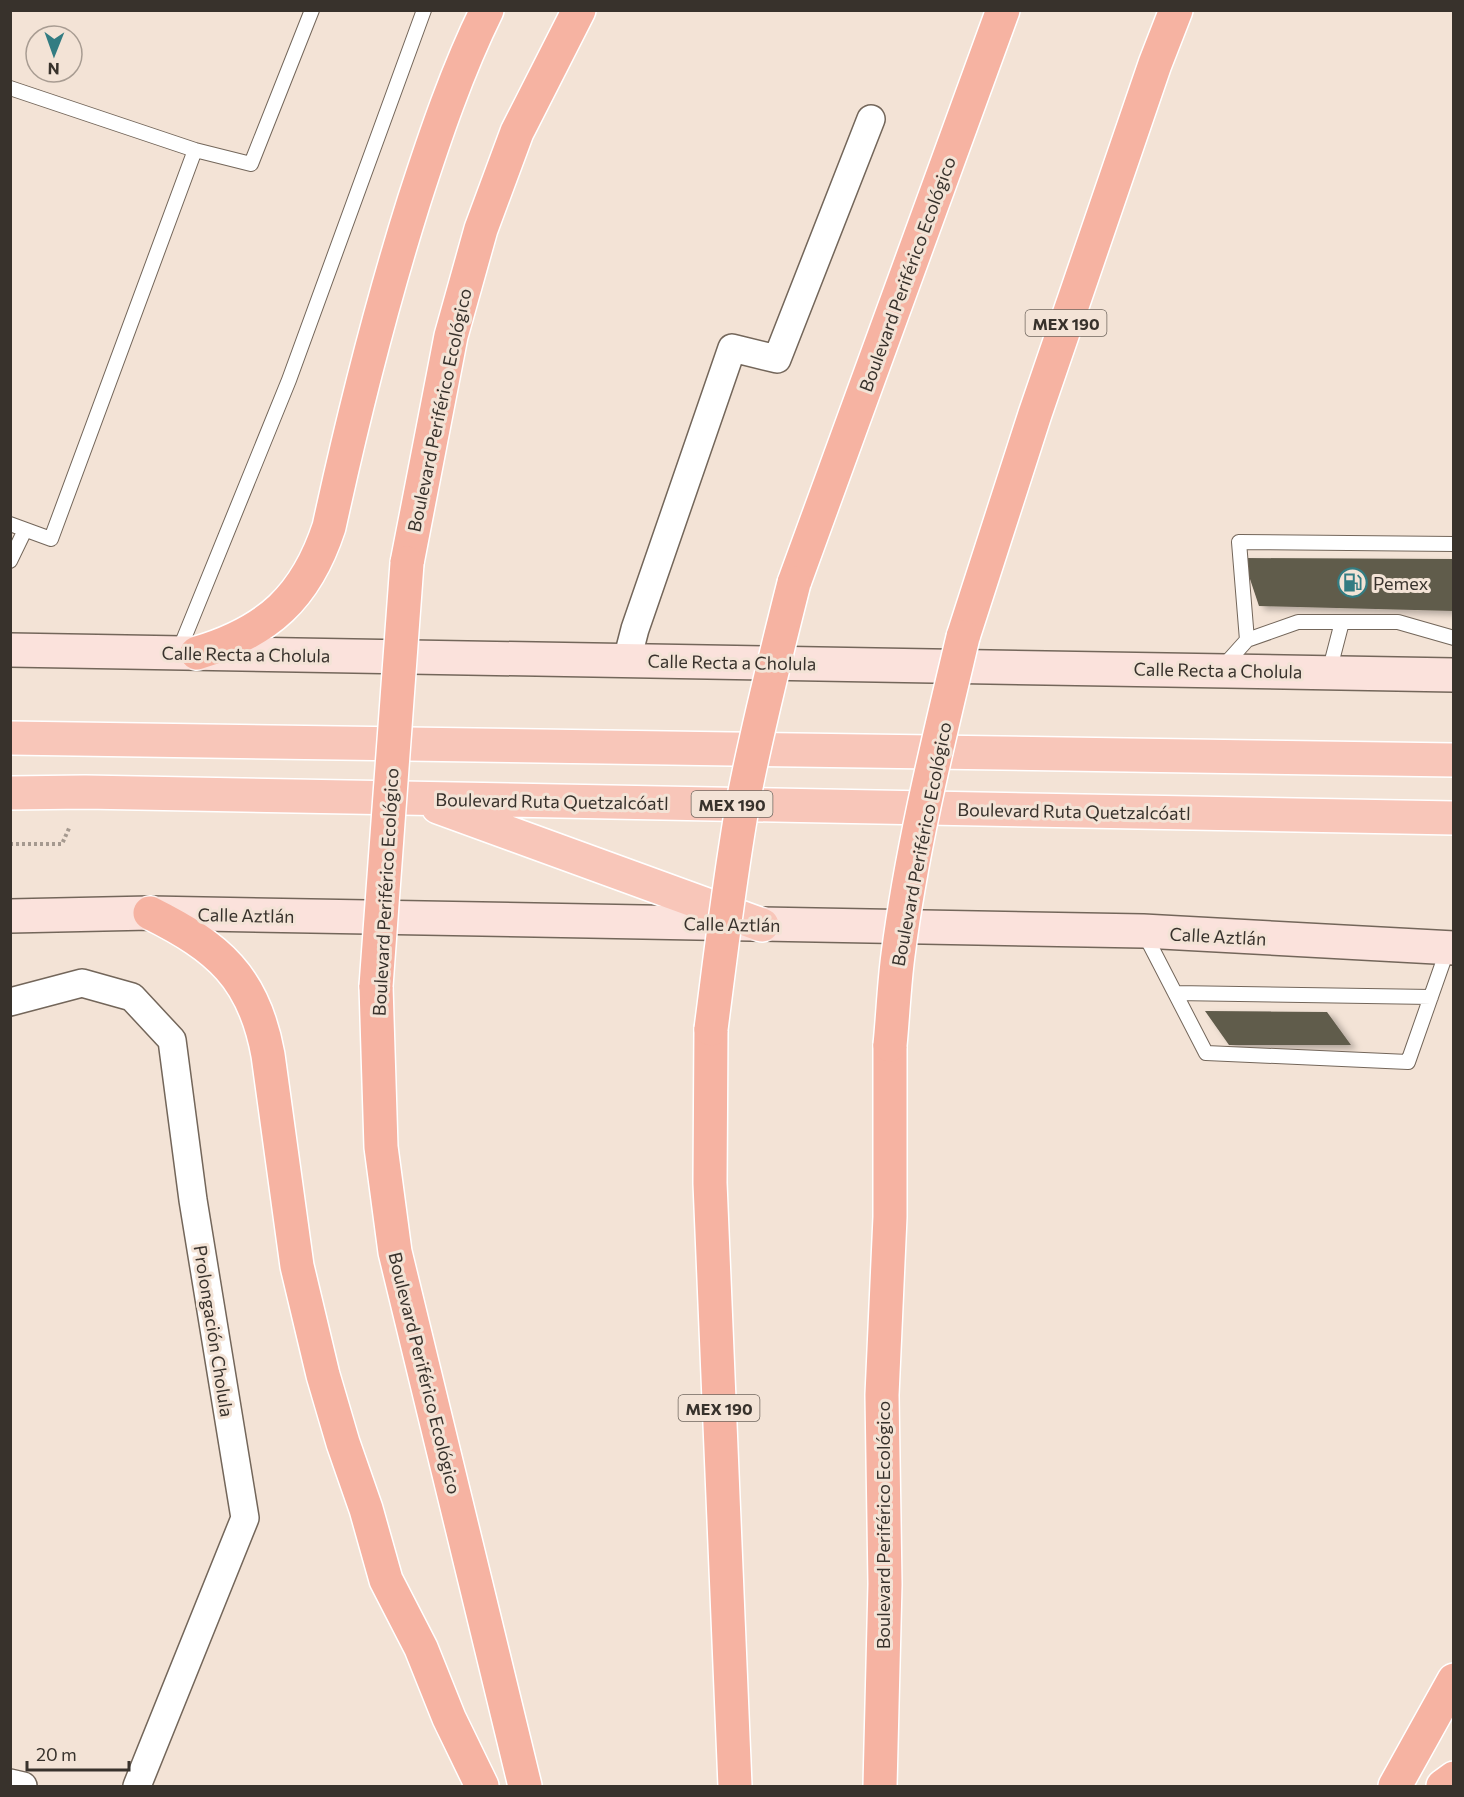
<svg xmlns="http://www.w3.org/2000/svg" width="1464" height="1797" font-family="Commissioner,sans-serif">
<defs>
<filter id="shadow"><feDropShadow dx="6" dy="4" stdDeviation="3" flood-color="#0004"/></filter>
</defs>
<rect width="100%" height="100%" fill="#f3e3d6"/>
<path fill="#605b4b" filter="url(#shadow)" d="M1243,558L1454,559V611L1259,606Z
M1205,1011L1327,1012L1351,1045H1229Z"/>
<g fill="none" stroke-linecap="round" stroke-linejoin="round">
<defs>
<path id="service" d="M10,88L195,150L251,164L312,10
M10,524L51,539L195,150
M10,561L25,530
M1247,640L1239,542L1454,544
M178,653L289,380L424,10
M1221,669L1247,640L1298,622H1398L1454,638
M1329,672L1342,622
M1144,933L1206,1053L1408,1062L1448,948
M1175,993L1431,997"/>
<path id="minor" d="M627,660L635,629L732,348L777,359L871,119
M10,1002L82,983L132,997L172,1040L193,1200L245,1518L137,1786
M10,1783L23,1786"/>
<path id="secondary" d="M10,650L1454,675
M10,916L150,913L1143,931L1454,948"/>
<path id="primary" d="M10,738L1454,760
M10,793L85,792L1454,818
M438,807L762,925"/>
<path id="trunk" d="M407,563L451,336L481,229L517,132L579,10
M794,583L1003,10
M963,637L1035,414L1155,64L1176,10
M197,653C268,632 306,597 329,527C353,417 380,309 414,201C435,136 457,71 487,10
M150,913C218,947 254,977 268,1055L297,1266L323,1375L343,1443L366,1509L386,1580L421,1648L449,1718L482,1786
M376,986L381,1147L395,1252L525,1786
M711,1029L710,1183L735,1786
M880,1786L885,1584L882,1395L890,1217V1045
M1395,1786L1454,1680
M1443,1786L1454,1778"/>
</defs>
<use href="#service" stroke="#73665a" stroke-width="16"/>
<use href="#minor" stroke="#73665a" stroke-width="30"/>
<use href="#secondary" stroke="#73665a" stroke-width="36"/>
<use href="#primary" stroke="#fff" stroke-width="36"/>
<use href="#trunk" stroke="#fff" stroke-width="36"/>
<path stroke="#a5998f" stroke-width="4" stroke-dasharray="3 3" stroke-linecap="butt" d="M10,844H62L70,826"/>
<use href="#service" stroke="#fff" stroke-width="14"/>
<use href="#minor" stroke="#fff" stroke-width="27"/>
<use href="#secondary" stroke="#fbe2dc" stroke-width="33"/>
<use href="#primary" stroke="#f8c6b9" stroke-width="33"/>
<use href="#trunk" stroke="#f6b3a2" stroke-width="33"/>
<defs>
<path id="trunk-bridge" d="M376,986L407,563
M711,1029C721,952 730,874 744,797C758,725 776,654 794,583
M890,1045C893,1015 894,985 898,955C912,847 938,742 963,637"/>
</defs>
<use href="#trunk-bridge" stroke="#fff" stroke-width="36" stroke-linecap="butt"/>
<use href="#trunk-bridge" stroke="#f6b3a2" stroke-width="33"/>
</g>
<defs>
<symbol id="fuel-ring" viewBox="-11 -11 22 22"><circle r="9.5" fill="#f3e3d6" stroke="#337c82" stroke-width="1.5"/><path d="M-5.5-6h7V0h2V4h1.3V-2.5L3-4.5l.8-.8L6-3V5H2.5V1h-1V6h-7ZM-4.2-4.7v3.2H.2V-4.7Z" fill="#337c82"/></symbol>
</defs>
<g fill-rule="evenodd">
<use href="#fuel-ring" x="1336" y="566" width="33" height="33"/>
</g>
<g text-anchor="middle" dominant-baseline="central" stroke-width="6" stroke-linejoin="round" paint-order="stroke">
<g fill="#f3e3d6" stroke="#70675f" stroke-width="1.5">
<rect x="1025.5" y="310" width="81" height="26" rx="4.5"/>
<rect x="691.5" y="791" width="81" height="26" rx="4.5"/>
<rect x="678.5" y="1395" width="81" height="26" rx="4.5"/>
</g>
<g font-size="16" font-weight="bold" fill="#38322c">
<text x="1066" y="323">MEX 190</text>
<text x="732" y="804">MEX 190</text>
<text x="719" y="1408">MEX 190</text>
</g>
<g font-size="18" fill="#38322c" stroke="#f3e3d6">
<text transform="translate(907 274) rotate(-70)">Boulevard Periférico Ecológico</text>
<text transform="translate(439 410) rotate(-78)">Boulevard Periférico Ecológico</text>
<text transform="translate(246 654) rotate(1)">Calle Recta a Cholula</text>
<text transform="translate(732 662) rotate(1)">Calle Recta a Cholula</text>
<text transform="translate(1218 670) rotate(1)">Calle Recta a Cholula</text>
<text transform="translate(552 801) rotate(1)">Boulevard Ruta Quetzalcóatl</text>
<text transform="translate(1074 811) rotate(1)">Boulevard Ruta Quetzalcóatl</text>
<text transform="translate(921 844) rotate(-79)">Boulevard Periférico Ecológico</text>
<text transform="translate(385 892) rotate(-87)">Boulevard Periférico Ecológico</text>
<text transform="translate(246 915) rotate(1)">Calle Aztlán</text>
<text transform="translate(732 924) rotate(1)">Calle Aztlán</text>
<text transform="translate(1218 936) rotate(3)">Calle Aztlán</text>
<text transform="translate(214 1331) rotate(81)">Prolongación Cholula</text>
<text transform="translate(425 1373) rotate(76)">Boulevard Periférico Ecológico</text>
<text transform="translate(883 1525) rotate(-90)">Boulevard Periférico Ecológico</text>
</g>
<g font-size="18" fill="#38322c" stroke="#f3e3d6" text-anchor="start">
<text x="1373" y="583">Pemex</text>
</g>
</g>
<rect width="1464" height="1797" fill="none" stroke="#38322c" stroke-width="24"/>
<g transform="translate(54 54) rotate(181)"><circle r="28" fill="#f3e3d6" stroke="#a89c92" stroke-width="1.5"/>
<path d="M0-4.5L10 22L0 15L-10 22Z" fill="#337c82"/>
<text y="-9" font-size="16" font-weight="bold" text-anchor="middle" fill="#38322c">N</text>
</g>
<path d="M27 1761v9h102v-9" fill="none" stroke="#38322c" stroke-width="3"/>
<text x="36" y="1761" font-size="18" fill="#38322c" stroke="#f3e3d6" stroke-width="4.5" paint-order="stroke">20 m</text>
</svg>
